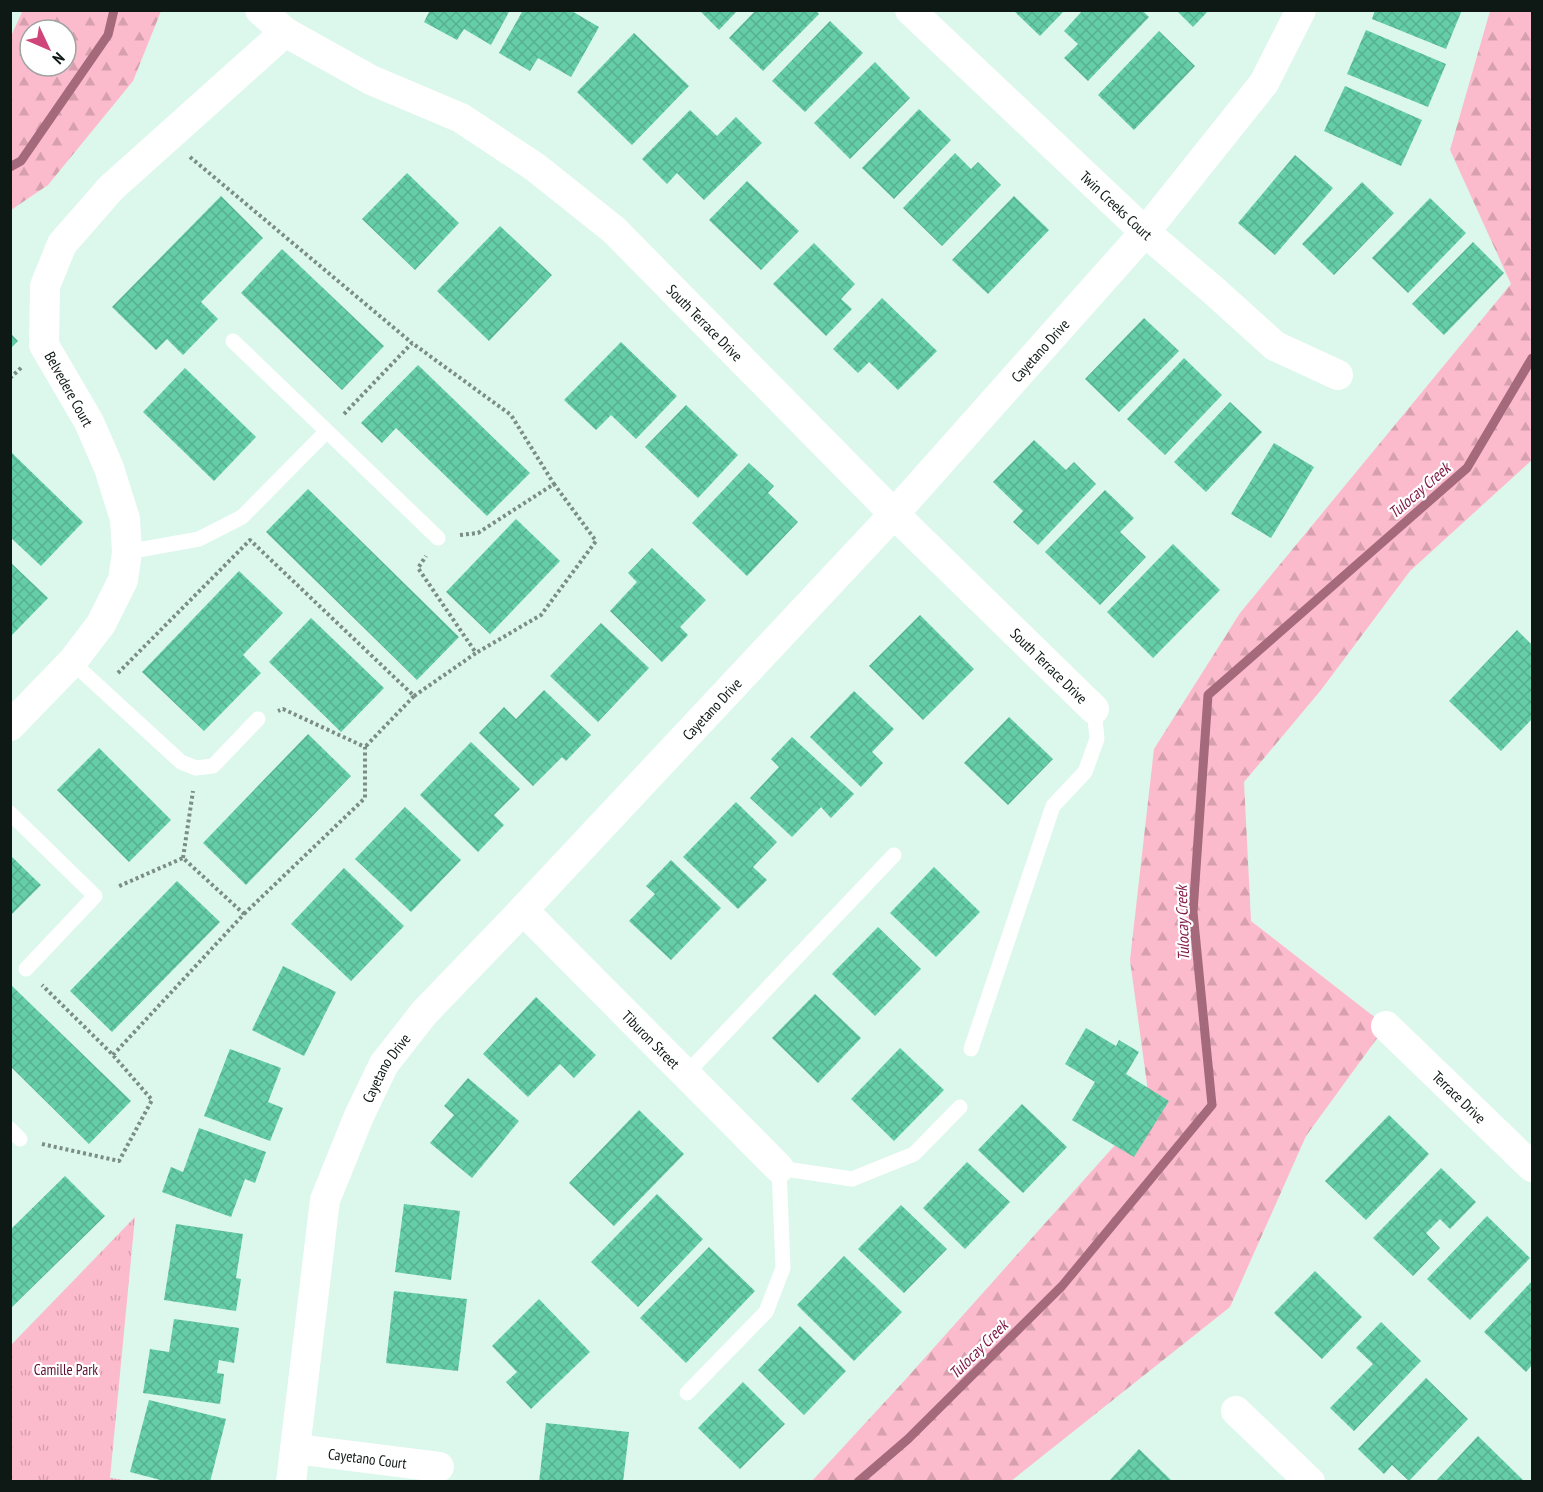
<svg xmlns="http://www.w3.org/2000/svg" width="1543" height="1492" font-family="'PT Sans Narrow',sans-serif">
<defs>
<pattern id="forest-firs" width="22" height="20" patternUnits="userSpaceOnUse" patternTransform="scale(1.5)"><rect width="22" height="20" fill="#fcbbcd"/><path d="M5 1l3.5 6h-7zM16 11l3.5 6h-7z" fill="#d7a0af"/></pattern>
<pattern id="park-tufts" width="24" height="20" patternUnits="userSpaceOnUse" patternTransform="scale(1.5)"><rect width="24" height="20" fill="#fcbbcd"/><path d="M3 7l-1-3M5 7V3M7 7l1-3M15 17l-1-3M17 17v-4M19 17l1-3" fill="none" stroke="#d7a0af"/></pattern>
<pattern id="building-cross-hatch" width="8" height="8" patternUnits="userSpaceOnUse" patternTransform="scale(1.5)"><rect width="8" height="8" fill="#65cea9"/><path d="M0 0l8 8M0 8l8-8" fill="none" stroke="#56b091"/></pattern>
</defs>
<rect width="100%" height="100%" fill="#dcf7ec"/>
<path fill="url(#forest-firs)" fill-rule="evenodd" d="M23,10L161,11L133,81L48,185L11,210V36ZM30,30H66V66H30Z
M1490,11H1532V460L1410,571L1321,690L1244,782L1251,921L1386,1026L1306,1136L1230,1307L1011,1481L811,1482L905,1380L1150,1106L1130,960L1154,749L1240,613L1511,284L1450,150Z"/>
<path fill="url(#park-tufts)" d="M135,1217L110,1478L130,1481H11V1345Z"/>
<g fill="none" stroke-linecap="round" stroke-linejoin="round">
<path stroke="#a4697b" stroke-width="9" d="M10,167L21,161L108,35L114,10
M858,1482L908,1439L1062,1286L1212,1105L1193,912L1208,695L1467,468L1532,358"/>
</g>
<path fill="url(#building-cross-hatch)" d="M430,10H510L491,45L464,29L457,40L424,22Z
M523,10H570L599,27L571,77L538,58L530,71L499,53Z
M699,10H738L719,30Z
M756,10H815L819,14L763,71L729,38Z
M1013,10H1065L1040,36Z
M1083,10H1142L1149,17L1088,81L1064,58L1078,44L1064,31Z
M1176,10H1209L1193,27Z
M1375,10H1462L1446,49L1372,19Z
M830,21L863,53L805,112L772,81Z
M1366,30L1446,64L1428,107L1347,74Z
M1159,31L1195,66L1134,130L1098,95Z
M634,33L689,86L632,145L577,92Z
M875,62L910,98L850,159L814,123Z
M1345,86L1422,120L1401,166L1324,131Z
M919,109L951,140L894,199L862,168Z
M690,110L717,136L736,117L762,143L704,200L677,173L667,184L642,159Z
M955,153L971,169L978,162L1001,185L942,246L903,208Z
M1295,155L1333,188L1275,255L1238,223Z
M407,173L459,223L415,270L362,219Z
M747,181L799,231L761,270L709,220Z
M1362,182L1394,213L1334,275L1302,244Z
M221,196L263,238L201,302L218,319L183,355L167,339L156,350L112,307Z
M1014,196L1049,230L988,294L952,260Z
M1430,198L1466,233L1408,293L1372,258Z
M500,226L552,275L489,341L437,291Z
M1473,242L1504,273L1444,335L1412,304Z
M814,243L855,284L841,299L852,309L826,336L773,284Z
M282,249L384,346L342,390L241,293Z
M882,298L937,351L898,390L869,362L858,373L833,349Z
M1144,318L1179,351L1119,412L1085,379Z
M10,333L18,341L10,349Z
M621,342L677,396L636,439L611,415L596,430L564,400Z
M1184,358L1222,395L1165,455L1127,419Z
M418,365L530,473L487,516L396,428L382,443L361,423Z
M185,368L256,437L214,481L143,412Z
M1230,402L1262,432L1206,492L1174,462Z
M686,405L738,455L698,498L645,447Z
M1034,440L1066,470L1074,462L1096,484L1038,545L1013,522L1023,511L993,482Z
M1274,443L1314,467L1271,538L1231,514Z
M12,453L83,522L41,566L10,537Z
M749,463L774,486L768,493L798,522L747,576L692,523Z
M308,489L459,637L417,680L266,532Z
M1105,490L1134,518L1120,532L1146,557L1100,605L1045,552Z
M516,519L560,561L490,634L446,592Z
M1173,544L1220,590L1153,658L1107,612Z
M652,548L706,600L680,627L688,635L662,662L610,611L637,582L628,573Z
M10,562L48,598L10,637Z
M239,571L283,613L243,655L261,673L204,731L142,672Z
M920,615L974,669L923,720L869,666Z
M311,618L384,688L341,732L269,662Z
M601,623L649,668L598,722L550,676Z
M1517,630L1532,645V719L1501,751L1449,701Z
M544,690L591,735L566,761L562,757L533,786L479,733L504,707L516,719Z
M854,691L894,729L872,752L883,763L861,787L810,737Z
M1009,717L1053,759L1008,805L964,763Z
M308,734L351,776L246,885L203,843Z
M792,737L854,794L831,818L821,807L792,837L750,798L779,767L771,759Z
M471,742L520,789L494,815L504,825L478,852L420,795Z
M99,748L171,820L129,862L57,790Z
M736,802L777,842L753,867L767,880L738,909L683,857Z
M405,807L461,860L411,912L355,859Z
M10,855L41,885L10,916Z
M671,860L721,908L671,960L629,921L655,894L646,886Z
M934,867L980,912L936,957L890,913Z
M344,868L404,926L351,981L291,924Z
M177,881L220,922L112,1032L70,991Z
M878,927L921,969L875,1016L832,974Z
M283,966L336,992L304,1056L252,1030Z
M10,984L131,1101L89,1144L10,1066Z
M815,994L861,1038L818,1083L772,1038Z
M536,997L596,1055L574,1078L560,1064L528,1097L483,1054Z
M1086,1028L1116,1046L1119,1040L1139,1052L1126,1074L1169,1101L1134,1157L1072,1120L1095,1082L1065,1064Z
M900,1048L944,1090L894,1141L851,1099Z
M230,1049L281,1068L268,1102L283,1108L270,1141L204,1116Z
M468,1078L519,1121L472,1178L430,1143L454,1115L444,1106Z
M1022,1104L1067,1147L1023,1193L978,1150Z
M639,1110L684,1154L614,1226L569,1183Z
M1389,1115L1429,1154L1366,1220L1325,1181Z
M199,1128L266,1152L255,1183L245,1179L231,1217L162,1192L171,1167L183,1172Z
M967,1162L1010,1202L965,1249L923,1208Z
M1441,1168L1476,1202L1450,1229L1440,1219L1426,1233L1440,1248L1413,1276L1373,1238Z
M65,1176L105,1216L10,1309V1230Z
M657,1194L703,1239L638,1307L591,1262Z
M404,1204L460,1211L451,1280L395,1272Z
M901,1205L947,1249L904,1293L858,1249Z
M1487,1216L1530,1258L1470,1320L1427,1279Z
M176,1224L243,1234L236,1278L241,1279L236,1311L164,1300Z
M709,1247L755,1291L686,1363L640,1318Z
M844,1256L902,1312L854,1361L797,1305Z
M1315,1271L1362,1317L1322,1359L1274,1313Z
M1532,1281V1365L1526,1372L1484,1332Z
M394,1291L467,1299L458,1371L386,1363Z
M539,1299L590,1352L531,1409L506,1382L517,1372L492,1346Z
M174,1319L239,1328L234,1363L219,1360L217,1373L224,1374L220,1404L143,1393L150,1349L169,1352Z
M1381,1322L1421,1361L1354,1431L1330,1408L1373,1364L1356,1348Z
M800,1326L846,1371L804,1415L758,1370Z
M1426,1378L1468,1419L1409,1481L1392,1465L1384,1474L1358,1449Z
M743,1382L785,1424L740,1469L698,1428Z
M149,1400L226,1419L210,1482H168L130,1472Z
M546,1423L629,1432L623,1482H539Z
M1478,1436L1525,1482H1435Z
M1139,1449L1173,1482H1108Z"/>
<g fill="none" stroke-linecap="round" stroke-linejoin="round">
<path stroke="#7a8d86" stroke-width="4" stroke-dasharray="3 3" stroke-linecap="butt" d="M190,157L412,343
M10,378L22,367
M344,414L412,343L511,415L554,484
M460,535L478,533L554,484L596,541L541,615L476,653
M118,673L250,540L414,696L365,747
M414,696L476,653L418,568L426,556
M183,858L193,791
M244,914L365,798V747L283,709L278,711
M113,1055L244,914L183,858L117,887
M42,1144L119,1161L152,1100L113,1055L42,985"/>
<path stroke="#fff" stroke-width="15" d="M233,341L438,538
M127,552L199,539L242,517L327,431
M72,662L181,762L196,768L213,766L258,719
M10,813L95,896L26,969
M971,1049L1053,806L1085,772L1097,739L1094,709
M686,1074L894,855
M10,1129L20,1139
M687,1393L766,1312L783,1268L779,1168L852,1179L914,1154L960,1107"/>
<g stroke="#fff" stroke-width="30">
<path id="s1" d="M260,10L285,32L371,80L461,118L535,167L614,230L894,514L1094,709"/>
<path id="s2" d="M910,10L1145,232L1213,290L1275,346L1338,375"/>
<path d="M10,726L72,662L101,624L123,580L127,552L125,519L109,468L89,422L44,345L45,286L62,244L111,188L285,32"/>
<path id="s3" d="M523,910L779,1168"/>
<path id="s4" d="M1386,1026L1532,1167"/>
<path d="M1236,1411L1310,1482"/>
<path id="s5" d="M296,1449L439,1467"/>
<path id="s6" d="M291,1482L325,1200L359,1116L384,1064L424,1013L523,910L894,514L1145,232L1264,83L1301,10"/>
</g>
</g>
<g text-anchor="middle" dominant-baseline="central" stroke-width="4.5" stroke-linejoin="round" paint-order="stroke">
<g font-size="15" fill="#0e1814" stroke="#fff">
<text stroke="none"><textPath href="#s2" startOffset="284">Twin Creeks Court</textPath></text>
<text stroke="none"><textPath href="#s1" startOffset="549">South Terrace Drive</textPath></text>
<text stroke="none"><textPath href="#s6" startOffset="1402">Cayetano Drive</textPath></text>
<text transform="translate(69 389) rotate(61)">Belvedere Court</text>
<text stroke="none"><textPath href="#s1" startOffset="1035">South Terrace Drive</textPath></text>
<text stroke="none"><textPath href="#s6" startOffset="916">Cayetano Drive</textPath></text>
<text stroke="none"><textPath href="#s3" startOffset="182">Tiburon Street</textPath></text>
<text stroke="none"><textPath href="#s6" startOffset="430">Cayetano Drive</textPath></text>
<text stroke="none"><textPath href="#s4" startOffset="102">Terrace Drive</textPath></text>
<text stroke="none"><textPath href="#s5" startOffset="72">Cayetano Court</textPath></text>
</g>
<g font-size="15" fill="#5e0f30" stroke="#fff">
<text x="66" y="1369">Camille Park</text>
</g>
<g font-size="16" font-style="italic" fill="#831b47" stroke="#fff">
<text transform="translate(1419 490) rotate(-41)">Tulocay Creek</text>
<text transform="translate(1182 923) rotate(-92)">Tulocay Creek</text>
<text transform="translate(978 1349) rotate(-45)">Tulocay Creek</text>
</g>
</g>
<rect width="1543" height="1492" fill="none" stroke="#0e1814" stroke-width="24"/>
<g transform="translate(48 48) rotate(134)"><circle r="28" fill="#ffffff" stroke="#9fa3a1" stroke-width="1.5"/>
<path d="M0-4.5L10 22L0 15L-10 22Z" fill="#cf4479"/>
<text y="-9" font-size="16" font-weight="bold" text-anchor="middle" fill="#0e1814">N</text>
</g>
</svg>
